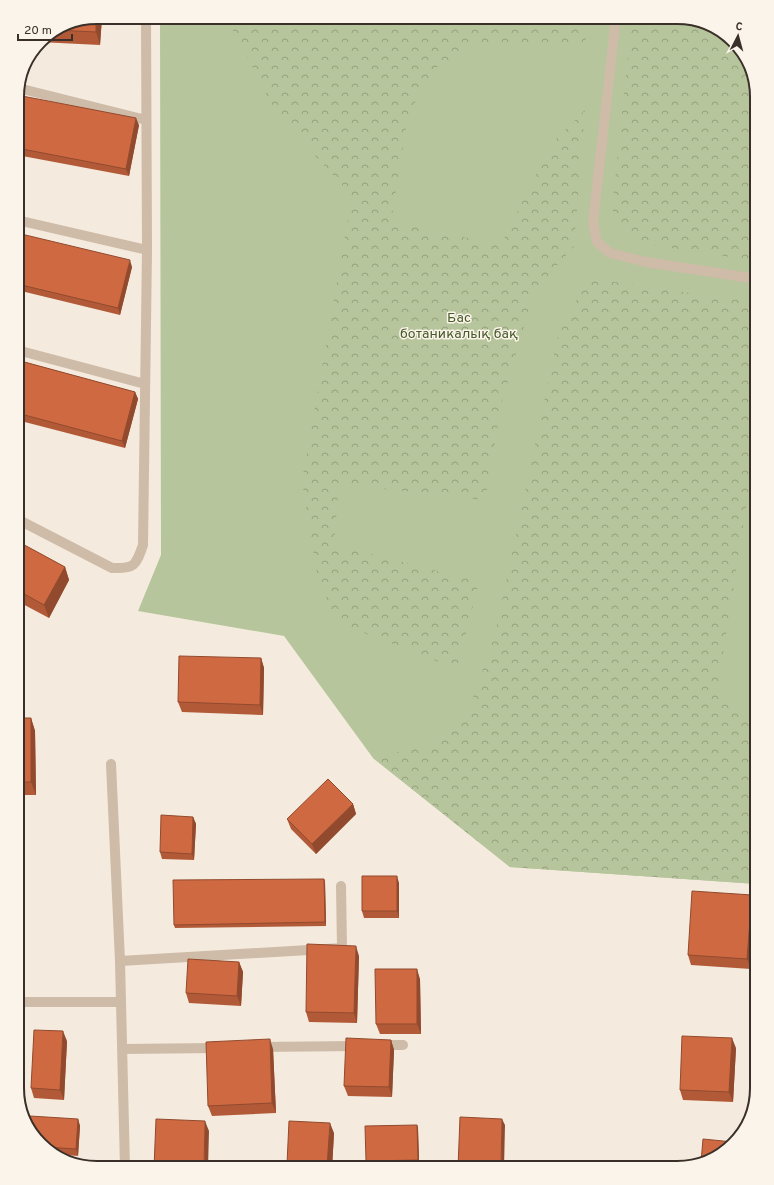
<svg xmlns="http://www.w3.org/2000/svg" width="774" height="1185" font-family="Overpass,sans-serif">
<defs>
<pattern id="forest-crowns" width="20" height="18" patternUnits="userSpaceOnUse"><rect width="20" height="18" fill="#b6c59c"/><path d="M2 6a3 3 0 1 1 6 0M12 15a3 3 0 1 1 6 0" fill="none" stroke="#95a07f"/></pattern>
</defs>
<rect width="100%" height="100%" fill="#f4eadd"/>
<path fill="#b6c59c" d="M160,17H682L717,28L746,57L757,97V884L510,867L373,758L284,636L138,611L161,555Z"/>
<path fill="url(#forest-crowns)" d="M226,17H590L585,43L479,44L434,69L408,115L391,222L501,245L551,144L585,110L574,246L534,292L502,402L485,500L339,484L334,544L479,582L457,669L336,622L317,574L302,481L352,196L277,114Z
M632,17H682L717,28L746,57L757,97V261L652,245L622,233L612,209Z
M588,278L757,303V437L717,693L757,717V884L510,867L373,758L433,743L468,712L494,638L558,336Z"/>
<g fill="none" stroke-linecap="round" stroke-linejoin="round">
<path stroke="#cebba8" stroke-width="10" d="M616,17L593,222L597,242L610,253L646,262L757,279
M120,961L342,948L341,886
M17,1002H121"/>
<path stroke="#cebba8" stroke-width="10" d="M18,88L146,120
M17,220L147,250
M17,350L145,384
M17,519L112,568C135,569 136,565 143,545L147,250L146,17
M111,764L120,961L125,1168
M380,1045H403
M258,1047L358,1046
M122,1049L218,1048"/>
</g>
<path fill="#b25a38" d="M97,17H102L100,45L39,42L40,40L66,23Z
M17,95L139,125L129,176L17,155Z
M17,233L132,267L120,315L17,290Z
M17,360L135,392L138,399L125,448L17,420Z
M17,541L65,567L69,580L49,618L17,601Z
M261,658L264,668L263,715L182,712L178,702Z
M17,718H31L35,731L36,795H17Z
M353,804L356,814L316,854L291,829L287,819Z
M193,817L196,824L194,860L162,859L160,852Z
M324,879L325,882L326,926L175,928L174,925Z
M399,883V918H364L362,911Z
M752,895L756,905L751,969L691,965L688,955Z
M359,956L357,1023L309,1022L306,1012Z
M239,962L243,972L241,1006L189,1003L186,993Z
M420,979L421,1034H380L376,1024Z
M391,1040L394,1050L392,1097L348,1096L344,1086Z
M67,1041L64,1100L34,1098L31,1088Z
M736,1048L733,1102L683,1100L680,1090Z
M273,1049L276,1113L212,1116L208,1106Z
M78,1119L80,1126L78,1156L53,1154L30,1130Z
M417,1125L418,1128L419,1163L367,1165L366,1161Z
M334,1133L332,1168H288L287,1164Z"/>
<path fill="#914a2e" d="M97,17H102L100,45L96,32Z
M136,118L139,125L129,176L126,169Z
M130,260L132,267L120,315L118,308Z
M135,392L138,399L125,448L122,441Z
M65,567L69,580L49,618L44,605Z
M261,658L264,668L263,715L260,705Z
M31,718L35,731L36,795L31,782Z
M353,804L356,814L316,854L312,844Z
M193,817L196,824L194,860L192,854Z
M397,876L399,883V918L397,911Z
M324,879L325,882L326,926L325,922Z
M752,895L756,905L751,969L747,959Z
M356,946L359,956L357,1023L354,1013Z
M239,962L243,972L241,1006L237,996Z
M417,969L420,979L421,1034L417,1024Z
M63,1031L67,1041L64,1100L60,1090Z
M732,1038L736,1048L733,1102L729,1092Z
M270,1039L273,1049L276,1113L272,1103Z
M391,1040L394,1050L392,1097L389,1087Z
M78,1119L80,1126L78,1156L76,1149Z
M502,1119L505,1125L504,1168H501Z
M205,1121L209,1131L208,1168H204Z
M330,1123L334,1133L332,1168H328L327,1167Z
M417,1125L418,1128L419,1163L418,1160Z"/>
<path fill="#cf6941" stroke="#914a2e" d="M96,17V32L56,30L66,23Z
M17,95L136,118L126,169L17,148Z
M17,233L130,260L118,308L17,284Z
M17,360L135,392L122,441L17,413Z
M17,541L65,567L44,605L17,590Z
M179,656L261,658L260,705L178,702Z
M17,718H31V782H17Z
M328,779L353,804L312,844L287,819Z
M161,815L193,817L192,854L160,852Z
M362,876H397V911H362Z
M324,879L325,922L174,925L173,880Z
M692,891L752,895L747,959L688,955Z
M307,944L356,946L354,1013L306,1012Z
M188,959L239,962L237,996L186,993Z
M375,969H417V1024H376Z
M34,1030L63,1031L60,1090L31,1088Z
M682,1036L732,1038L729,1092L680,1090Z
M346,1038L391,1040L389,1087L344,1086Z
M270,1039L272,1103L208,1106L206,1042Z
M30,1116L78,1119L76,1149L46,1147L30,1130Z
M460,1117L502,1119L501,1168H458Z
M156,1119L205,1121L204,1168H154Z
M289,1121L330,1123L327,1167L287,1164Z
M417,1125L418,1160L366,1161L365,1126Z
M703,1139L733,1142L717,1157L701,1162Z"/>
<g text-anchor="middle" dominant-baseline="central" stroke-width="3" stroke-linejoin="round" paint-order="stroke">
<g font-size="14" fill="#475a2a" stroke="#fbf4ea">
<text x="459" y="318">Бас<tspan x="459" dy="16">ботаникалық бақ</tspan></text>
</g>
</g>
<path d="M0 0H774V1185H0ZM97 24H677A73 73 0 0 1 750 97V1088A73 73 0 0 1 677 1161H97A73 73 0 0 1 24 1088V97A73 73 0 0 1 97 24Z" fill="#fbf4ea" fill-rule="evenodd"/>
<path fill="none" stroke="#3a2f29" stroke-width="2" d="M97 24H677A73 73 0 0 1 750 97V1088A73 73 0 0 1 677 1161H97A73 73 0 0 1 24 1088V97A73 73 0 0 1 97 24Z"/>
<g transform="translate(738 36) rotate(6)" stroke="#fbf4ea" stroke-width="3" paint-order="stroke">
<path d="M0-3L7 15L0 10L-7 15Z" fill="#3a2f29"/>
<text y="-6" font-size="11" font-weight="bold" text-anchor="middle" fill="#3a2f29">С</text>
</g>
<path d="M18 34v6h54v-6" fill="none" stroke="#3a2f29" stroke-width="2"/>
<text x="24" y="34" font-size="12" fill="#3a2f29" stroke="#fbf4ea" stroke-width="3" paint-order="stroke">20 m</text>
</svg>
